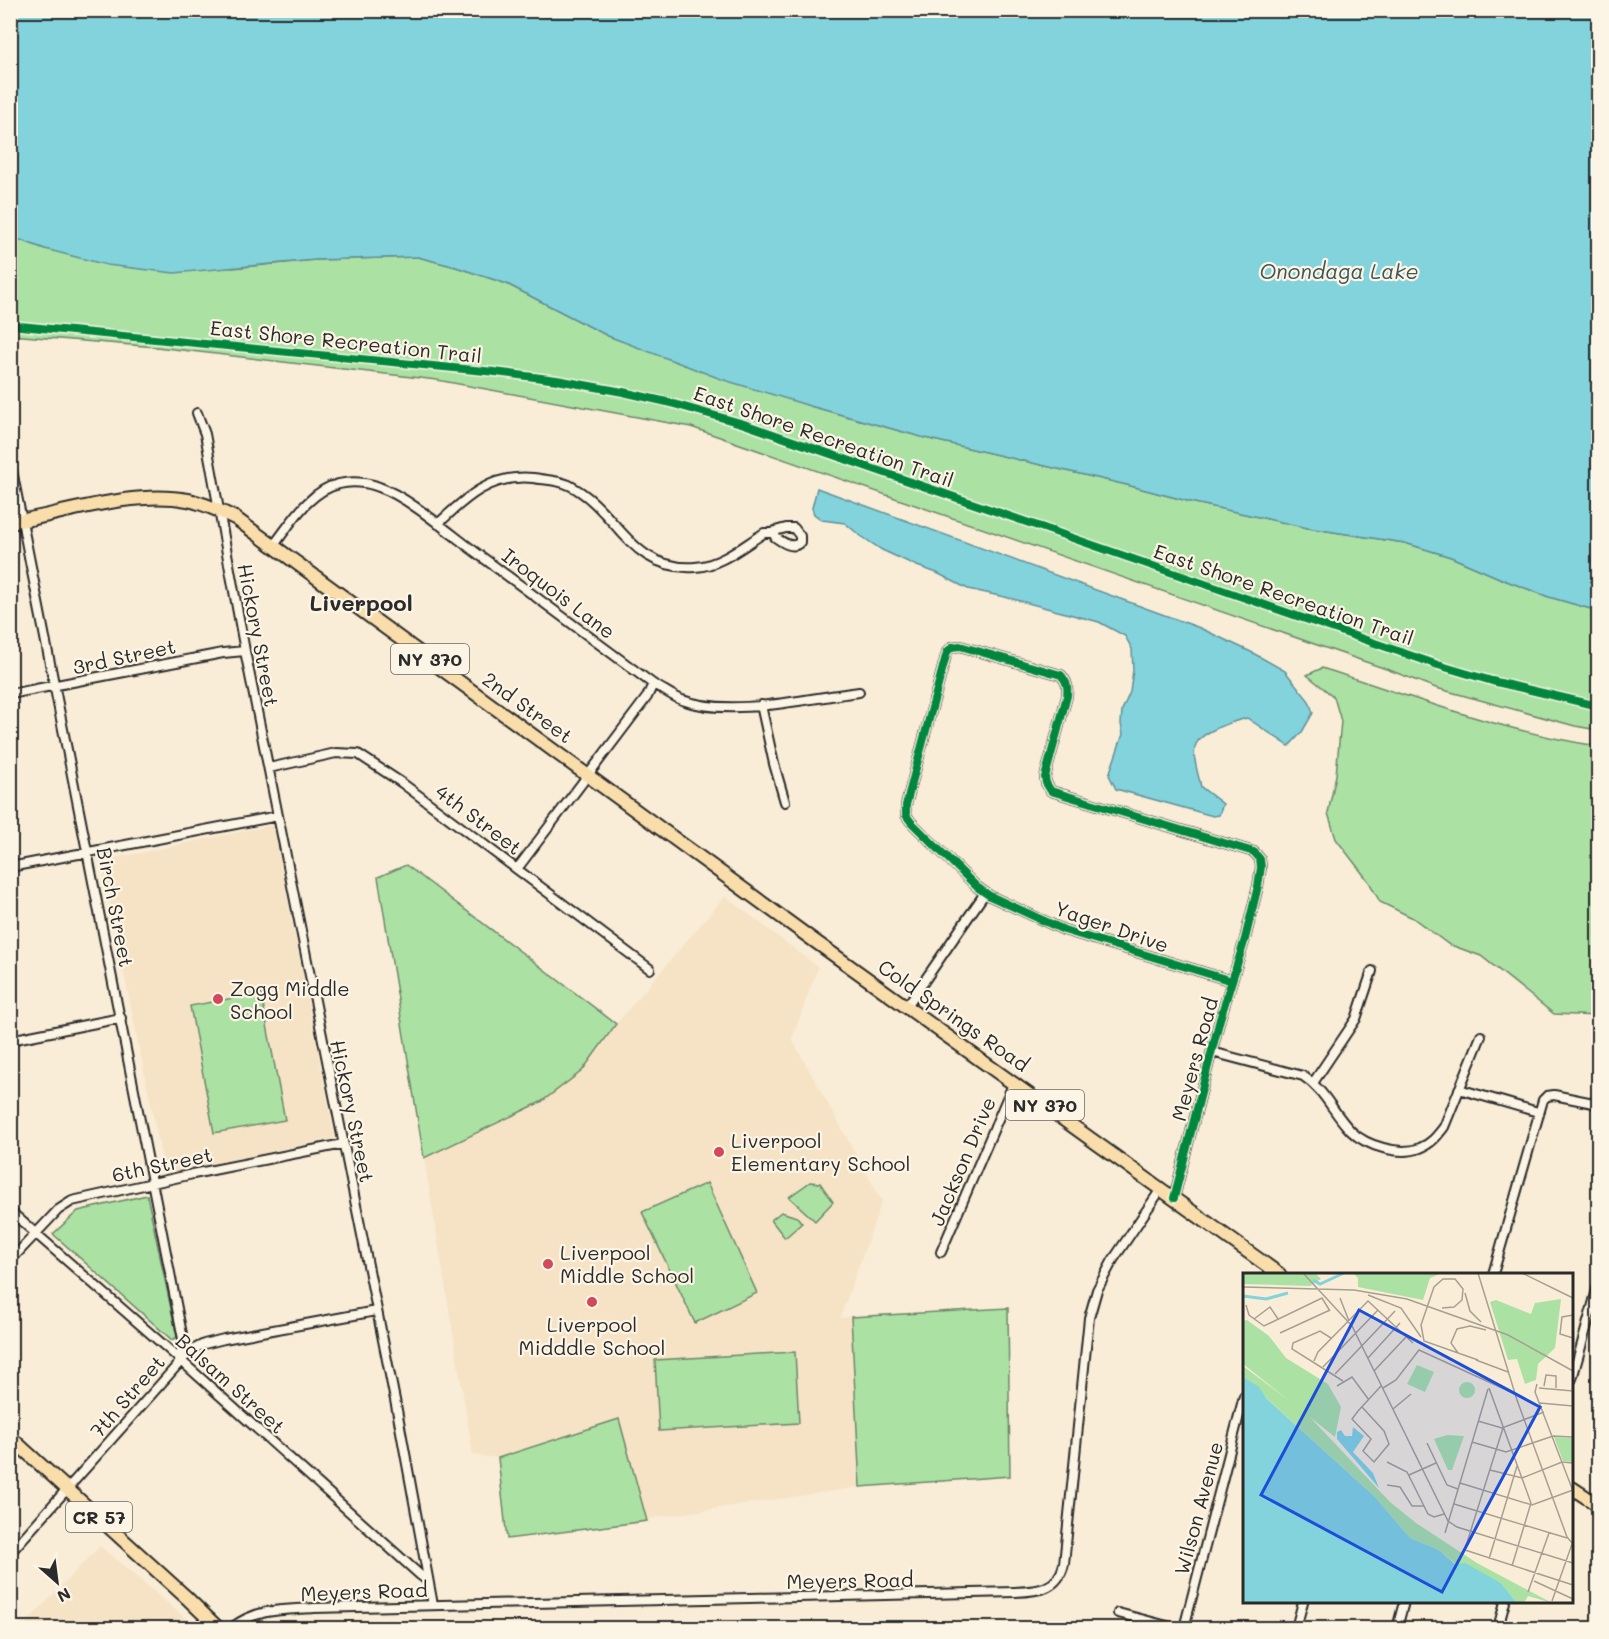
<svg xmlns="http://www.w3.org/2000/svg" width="1609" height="1639" font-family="Mali,sans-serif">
<rect width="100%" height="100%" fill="#f9edd7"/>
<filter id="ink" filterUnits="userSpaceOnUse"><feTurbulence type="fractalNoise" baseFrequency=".0167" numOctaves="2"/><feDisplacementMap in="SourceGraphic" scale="12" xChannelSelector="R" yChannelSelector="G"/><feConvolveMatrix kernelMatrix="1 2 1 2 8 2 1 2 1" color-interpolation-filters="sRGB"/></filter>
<g filter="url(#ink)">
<path fill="#f6e3c6" d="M273,825L335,1138L165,1174L101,861Z
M725,896L818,967L792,1039L882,1201L840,1318L851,1317L860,1487L653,1518L647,1521L619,1419L498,1458L473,1455L424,1158L541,1102L582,1071L616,1024Z
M100,1546L197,1628H21Z"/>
<path fill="#ace1a4" stroke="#6c8668" stroke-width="1.5" d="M10,240H21L45,249L233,268L315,260L418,257L456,267L507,284L608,336L810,406L925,438L1127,485L1195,503L1308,528L1405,543L1451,557L1504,580L1549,597L1598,611V730L1575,726L1436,688L1389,670L691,427L437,380L156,347L11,335Z
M1322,668C1413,697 1504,732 1598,746V1016L1554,1014L1481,956L1448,944L1413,918L1380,902L1369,882L1336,839L1328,813L1336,775L1341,721L1334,697L1307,675Z
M406,865L616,1024L582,1071L541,1102L424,1158L378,877Z
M261,993L285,1120L214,1133L190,1006Z
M810,1182L820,1183L833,1202L815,1221L789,1197Z
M707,1183L757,1293L695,1323L642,1212Z
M147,1195L177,1337L172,1340L53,1234L78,1211Z
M781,1212L797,1217L802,1223L785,1238L771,1220Z
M1008,1308L1010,1476L860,1487L851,1317Z
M795,1352L799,1423L659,1431L655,1360Z
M619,1419L647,1521L507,1539L498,1458Z"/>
<path fill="#83d3dd" stroke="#609096" stroke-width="1.5" d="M10,11H1598V611L1549,597L1504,580L1451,557L1405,543L1308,528L1195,503L1127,485L925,438L810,406L721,379L608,336L507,284L456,267L418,257L315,260L174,273L107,265L45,249L21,240H11Z
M817,488L1200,628L1251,652L1285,671L1309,701L1313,713L1302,732L1289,746L1247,718C1234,721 1202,731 1196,744C1191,755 1199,776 1201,787L1223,804L1219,815L1213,816L1116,789L1109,775L1123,734L1121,724L1122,710L1130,692L1133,670L1132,649L1125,636L1099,622L1009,598L968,589L937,573L917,566L882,550L858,534L845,523L822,520L814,514L812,508Z"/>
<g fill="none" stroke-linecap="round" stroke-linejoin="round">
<defs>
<path id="street" d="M197,413L205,434L245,651L397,1410L433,1605
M10,460L183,1339L180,1361
M438,524C466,497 491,474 533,478C545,480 558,480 569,485C619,510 628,571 695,567C720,566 743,546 764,533H773
M786,528H794L800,536V542C793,550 782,542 775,537V531Z
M274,545C291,523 310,490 339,484C351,481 367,482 379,487C406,496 446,530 470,548C531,593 592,638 653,684C663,689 672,696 682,700C731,718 807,698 859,692
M10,694L223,653L245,651
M761,705L774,764L785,802
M269,768L336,753L358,754L402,783L650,969
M10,867L278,816
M517,869L647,697L653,684
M907,1006L985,893
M10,1040L121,1018
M1212,1052L1303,1076C1325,1090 1333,1113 1351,1131C1366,1146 1400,1156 1420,1148C1431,1144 1437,1136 1444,1127L1481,1036
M1313,1083L1356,1019L1372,971
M1459,1089L1538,1112
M1174,1198L1220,1019L1245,939L1258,886L1261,867L1260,859L1254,852L1051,791L1046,783L1045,777L1067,696C1068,686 1067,682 1061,675L960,646L952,647L947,652L906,805V815L911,822L977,887L990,896L1064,930L1232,981
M10,1211L167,1348L420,1575L428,1581
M941,1252L1014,1082
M10,1261L58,1210L72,1201L193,1174L343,1144
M1493,1274L1543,1100L1547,1096L1554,1095L1598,1104
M1572,1379L1598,1286
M10,1553L190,1351L204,1344L224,1339L376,1311
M1118,1613L1175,1628
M231,1628C258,1608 281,1610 314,1608L1015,1592C1038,1591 1058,1590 1064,1564L1089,1318L1097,1290L1113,1260L1161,1189
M1184,1628L1244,1396
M1296,1628L1303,1602
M1397,1628L1404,1602
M1498,1628L1505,1602"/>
<path id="primary" d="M10,523C66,513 132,490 188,500C204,503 220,511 235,518L809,937L1279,1274
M10,1437L187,1598L218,1628
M1572,1488L1598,1505"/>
</defs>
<use href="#street" stroke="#2b2b2b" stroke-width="12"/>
<use href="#primary" stroke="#2b2b2b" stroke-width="16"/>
<use href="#street" stroke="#fcf5e5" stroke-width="8"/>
<use href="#primary" stroke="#f9deab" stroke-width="12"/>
<defs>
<path id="cycleway" d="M10,325L495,372L557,380L623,392L667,402L744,424L1438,665L1492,681L1598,706
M1174,1198L1220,1019L1245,939L1258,886L1261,867L1260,859L1254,852L1051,791L1046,783L1045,777L1067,696C1068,686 1067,682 1061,675L960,646L952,647L947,652L906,805V815L911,822L977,887L990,896L1064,930L1232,981"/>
</defs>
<use href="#cycleway" stroke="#fcf5e5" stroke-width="11"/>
<use href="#cycleway" stroke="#00873e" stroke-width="8"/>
</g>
</g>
<g fill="#d1495b" stroke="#fcf5e5" stroke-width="2">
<circle cx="218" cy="999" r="6"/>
<circle cx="719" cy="1152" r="6"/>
<circle cx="548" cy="1264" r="6"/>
<circle cx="592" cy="1302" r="6"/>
</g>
<g text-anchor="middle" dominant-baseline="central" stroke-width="4.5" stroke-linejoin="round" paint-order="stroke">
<g fill="#fcf5e5" stroke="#6a6863" stroke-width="1.5">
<rect x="391" y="644" width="78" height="30" rx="4.5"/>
<rect x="1006" y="1090" width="78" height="30" rx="4.5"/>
<rect x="66" y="1502" width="66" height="30" rx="4.5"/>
</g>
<g font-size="18" font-weight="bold" fill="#2b2b2b">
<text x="430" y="659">NY 370</text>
<text x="1045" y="1105">NY 370</text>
<text x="99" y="1517">CR 57</text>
</g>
<g font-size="20" fill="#2b2b2b" stroke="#fcf5e5">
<text transform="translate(346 341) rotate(6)">East Shore Recreation Trail</text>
<text transform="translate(824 436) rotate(19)">East Shore Recreation Trail</text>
<text transform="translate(559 593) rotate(37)">Iroquois Lane</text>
<text transform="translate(1284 594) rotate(19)">East Shore Recreation Trail</text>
<text transform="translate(259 635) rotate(79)">Hickory Street</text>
<text transform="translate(124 656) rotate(-12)">3rd Street</text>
<text transform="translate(528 707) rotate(36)">2nd Street</text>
<text transform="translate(479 819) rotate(37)">4th Street</text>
<text transform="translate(116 907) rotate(79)">Birch Street</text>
<text transform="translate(1112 926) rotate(19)">Yager Drive</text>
<text transform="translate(954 1015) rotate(35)">Cold Springs Road</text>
<text transform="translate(1194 1059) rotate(-75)">Meyers Road</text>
<text transform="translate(353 1111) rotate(78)">Hickory Street</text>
<text transform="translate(962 1161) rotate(-67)">Jackson Drive</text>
<text transform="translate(162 1164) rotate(-12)">6th Street</text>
<text transform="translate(231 1383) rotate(42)">Balsam Street</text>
<text transform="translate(127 1396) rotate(-49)">7th Street</text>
<text transform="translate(1198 1508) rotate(-75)">Wilson Avenue</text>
<text transform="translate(850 1580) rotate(-1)">Meyers Road</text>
<text transform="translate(364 1591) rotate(-2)">Meyers Road</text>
</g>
<g font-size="20" fill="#2b2b2b" stroke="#fcf5e5" text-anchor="start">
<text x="230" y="988">Zogg Middle<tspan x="230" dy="23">School</tspan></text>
<text x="731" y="1140">Liverpool<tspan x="731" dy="23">Elementary School</tspan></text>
<text x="560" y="1252">Liverpool<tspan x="560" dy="23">Middle School</tspan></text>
<text x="592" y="1324" text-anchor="middle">Liverpool<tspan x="592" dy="23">Midddle School</tspan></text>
</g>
<g font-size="21" font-style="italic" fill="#415558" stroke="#fcf5e5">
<text x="1339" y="270">Onondaga Lake</text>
</g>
<g font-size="22" font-weight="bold" fill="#2b2b2b" stroke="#fcf5e5">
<text x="361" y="602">Liverpool</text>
</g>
</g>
<g transform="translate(1243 1273)">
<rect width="330" height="330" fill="#f9edd7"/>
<path d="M0,0H72L78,6L67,13L0,11ZM110,0H199L187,5L180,27L115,14V5ZM318,26L312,75L295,91L293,107L282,111L274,86L265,87L247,29L253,27L288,41L292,30ZM4,47L26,63L43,85L85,111L98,134L92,164L0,91V48ZM174,92L191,99L182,119L164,111ZM0,93L65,142L147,229L173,250L234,290L309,330L285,323L281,330H274L258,310L213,291L196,277L167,265L132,224L0,104ZM216 117a8 8 0 1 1 16 0a8 8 0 1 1-16 0ZM204,162L221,163L209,197H205L191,166ZM311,164L330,165V189L320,188Z" fill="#ace1a4"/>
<path d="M0,104L16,114L23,125L132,224L167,265L196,277L212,291L222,290L258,310L274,330H0ZM110,154L121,163L110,179L130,200L136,215L94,166V159L98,157L102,163H109Z" fill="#83d3dd"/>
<path fill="none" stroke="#83d3dd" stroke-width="3" d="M70,7L77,11L101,0M0,23L23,26L45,20"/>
<path fill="none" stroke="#a79f92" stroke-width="1.5" d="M60,0L109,53L205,248L214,254L330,290M235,0L274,127L324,264L330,271M279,0L330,25M0,14L111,17L164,26L265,62L330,98M222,20L227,38L238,49M125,22L158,35L178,64M97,25L106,48M3,32L6,42L21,53L79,25L87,38M199,35L211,34L219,27L220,16L212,6H200L191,14L178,52L181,68L235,87M330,42L319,44L317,61L330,65M11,46L27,34L35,46M37,60L87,37M88,65L77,58L50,70L49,76L100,108M215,80L208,70L214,56L227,53L243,57M125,85L157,50M233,87L265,99M71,88L75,79L125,28L170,70M80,94L135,37M131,98L163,64M92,101L152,38M294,111L292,119L330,218M94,113L109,104L126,127M301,113L303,102L313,103V115M140,115L153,107L176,77L272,121M246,115L288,230L269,293M296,115L330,118M297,130L330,133M119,134L141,158L146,171L131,189L120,178L128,166L109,146L115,138L138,113M150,136L168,121M235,148L259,155L301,139M229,169L263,179L310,163L330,164M184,170L204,212L215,216M144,189L164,199L185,241L191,244L201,241M247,197L279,205L319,189L330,190M166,202L193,190M217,210L289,232L330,217M144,212L157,214L169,233H181M211,231L324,265M202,260L245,116M222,277L330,312M221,279L260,155M246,286L274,193M291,308L330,326M285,319L306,260M309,328L329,271"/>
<path fill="#1d4ed8" fill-opacity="0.15" stroke="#1d4ed8" stroke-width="3" d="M116,37L297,134L199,319L18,222Z"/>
<rect width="330" height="330" fill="none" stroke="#2b2b2b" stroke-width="3"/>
</g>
<rect width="1609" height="1639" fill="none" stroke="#fcf5e5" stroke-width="36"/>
<rect x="18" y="18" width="1573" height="1603" fill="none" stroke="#2b2b2b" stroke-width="2" filter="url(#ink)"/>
<g transform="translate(57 1582) rotate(152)" stroke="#fcf5e5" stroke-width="4.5" paint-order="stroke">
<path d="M0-4.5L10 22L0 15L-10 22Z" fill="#2b2b2b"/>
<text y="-9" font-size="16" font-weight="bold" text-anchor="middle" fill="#2b2b2b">N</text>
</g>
</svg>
